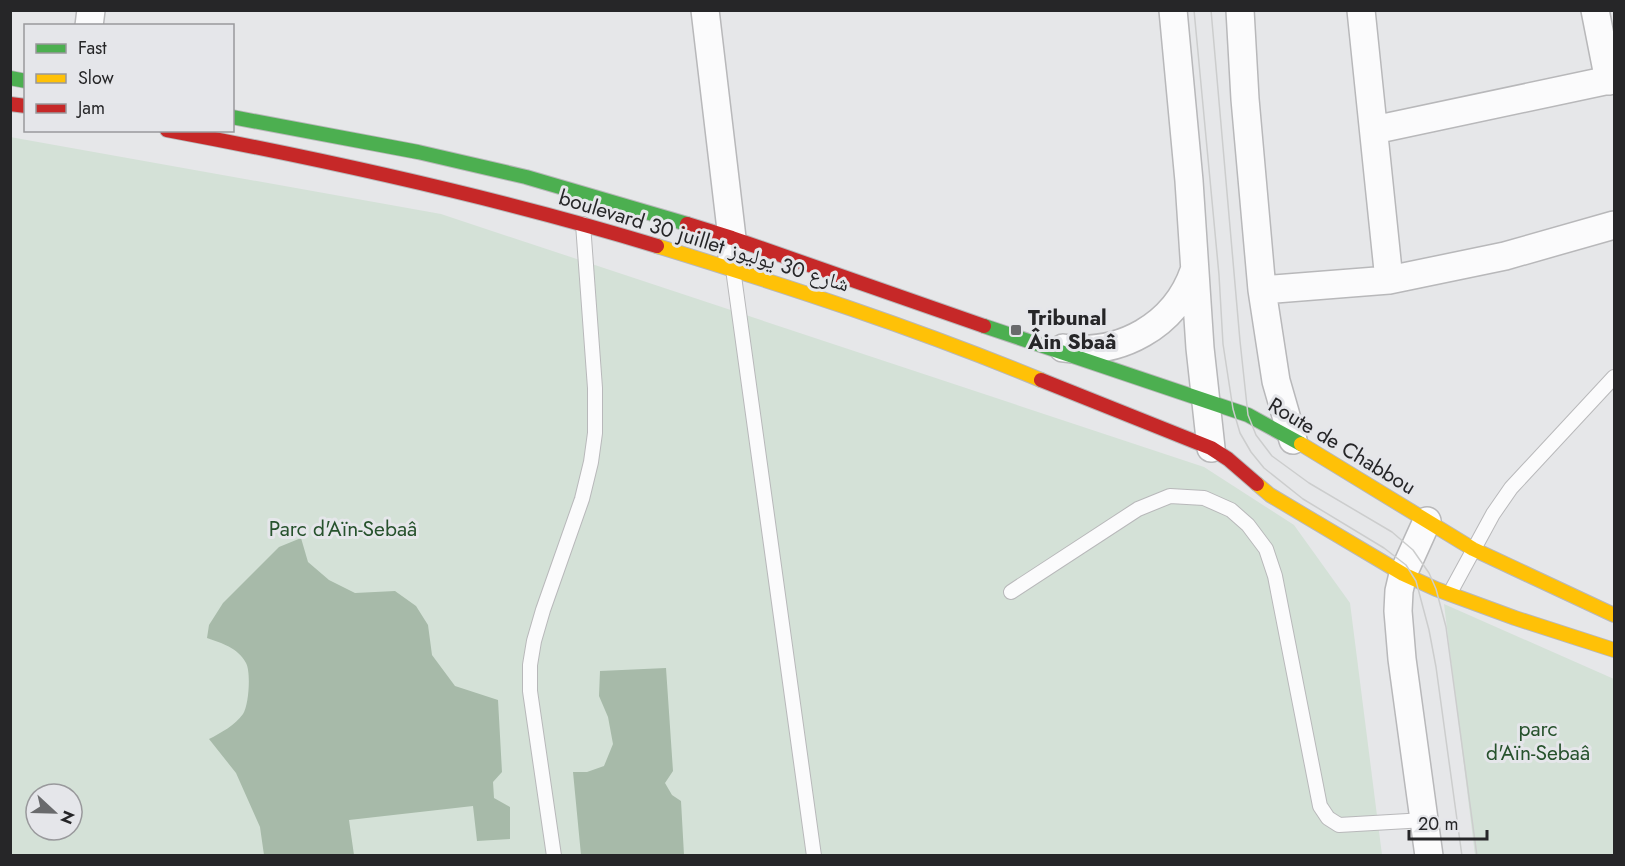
<svg xmlns="http://www.w3.org/2000/svg" width="1625" height="866" font-family="Jost,'Noto Naskh Arabic',sans-serif">
<rect width="100%" height="100%" fill="#e6e7e9"/>
<path fill="#d4e1d7" fill-rule="evenodd" d="M10,137L441,214L1204,467L1294,525L1350,603L1382,855H11ZM36,794H72V830H36Z
M1444,604L1614,679V855H1475Z"/>
<path fill="#a7baa9" d="M301,538L308,562L329,580L355,593L395,591L416,606L428,625L432,655L455,686L498,700L502,772L493,782L494,798L510,807V839L477,841L473,806L349,820L354,855H264L260,827L236,773L209,739C221,733 235,725 243,714C249,705 251,672 246,663C238,648 222,643 207,638L209,625L223,603L279,547Z
M666,668L673,771L665,783L672,795L681,801L684,855H581L573,772H587L604,766L613,744L608,717L599,696L600,671Z"/>
<g fill="none" stroke-linecap="round" stroke-linejoin="round">
<defs>
<path id="lane" d="M733,269L814,856
M1011,592L1138,509L1170,496L1204,498L1231,510L1248,525L1266,549L1275,576L1320,806L1328,818L1339,825L1425,820
M1450,593L1493,514L1511,488L1614,377
M554,856L530,691V665L534,641L543,610L582,499L591,462L595,433V388L583,224"/>
<path id="street" d="M705,10L732,238V257
M1173,10L1189,181L1200,348L1211,448
M1240,10L1245,99L1262,290L1276,381L1293,440
M1361,10L1389,280
M1595,10L1609,81
M89,26L91,10
M1374,130L1614,79
M1262,290L1389,280L1505,256L1614,225
M1063,348C1120,356 1175,326 1194,271
M1427,521L1403,574L1399,591L1398,611L1402,659L1429,856"/>
<path id="fast" d="M10,78L26,81
M232,117L418,152L526,177L687,224
M984,326L1248,415L1301,444"/>
<path id="slow" d="M657,246C787,286 915,328 1041,380
M1301,444L1473,549L1614,615
M1257,484L1270,495L1403,574L1436,589L1515,618L1614,650"/>
<path id="jam" d="M10,104L26,106
M167,130C332,161 496,197 657,246
M687,224L732,238L984,326
M1041,380L1211,448L1228,459L1257,484"/>
</defs>
<use href="#lane" stroke="#b8b8ba" stroke-width="16"/>
<use href="#street" stroke="#b8b8ba" stroke-width="30"/>
<use href="#fast" stroke="#b8b8ba" stroke-width="16"/>
<use href="#slow" stroke="#b8b8ba" stroke-width="16"/>
<use href="#jam" stroke="#b8b8ba" stroke-width="16"/>
<use href="#lane" stroke="#fbfbfc" stroke-width="14"/>
<use href="#street" stroke="#fbfbfc" stroke-width="27"/>
<use href="#fast" stroke="#4caf50" stroke-width="14"/>
<use href="#slow" stroke="#ffc107" stroke-width="14"/>
<use href="#jam" stroke="#c62828" stroke-width="14"/>
<path stroke="#cccdcd" stroke-width="1.5" d="M1194,10L1219,275L1223,344L1233,409L1240,433L1251,452L1264,468L1303,499L1384,548L1406,565L1416,581L1429,630L1436,667L1462,856
M1211,10L1240,341L1248,415L1256,435L1272,456L1309,483L1392,532L1413,550L1429,573L1436,589L1446,627L1477,856"/>
</g>
<rect fill="#696a6c" stroke="#e5e6ea" stroke-width="2" x="1010" y="324" width="12" height="12" rx="3"/>
<g text-anchor="middle" dominant-baseline="central" stroke-width="6" stroke-linejoin="round" paint-order="stroke">
<g font-size="21" fill="#262628" stroke="#e5e6ea">
<text transform="translate(704 241) rotate(17)">boulevard 30 juillet شارع 30 يوليوز</text>
<text transform="translate(1342 446) rotate(31)">Route de Chabbou</text>
</g>
<g font-size="21" font-weight="bold" fill="#262628" stroke="#e5e6ea" text-anchor="start">
<text x="1028" y="318">Tribunal<tspan x="1028" dy="24">Âin Sbaâ</tspan></text>
</g>
<g font-size="21" fill="#27522d" stroke="#e5e6ea">
<text x="343" y="529">Parc d'Aïn-Sebaâ</text>
<text x="1538" y="729">parc<tspan x="1538" dy="24">d'Aïn-Sebaâ</tspan></text>
</g>
</g>
<rect width="1625" height="866" fill="none" stroke="#262628" stroke-width="24"/>
<rect x="24" y="24" width="210" height="108" fill="#e5e6ea" stroke="#99999c" stroke-width="1.5"/>
<rect x="36" y="44" width="30" height="9" fill="#4caf50" stroke="#99999c" stroke-width="1.5"/>
<text x="78" y="54" font-size="18" fill="#262628">Fast</text>
<rect x="36" y="74" width="30" height="9" fill="#ffc107" stroke="#99999c" stroke-width="1.5"/>
<text x="78" y="84" font-size="18" fill="#262628">Slow</text>
<rect x="36" y="104" width="30" height="9" fill="#c62828" stroke="#99999c" stroke-width="1.5"/>
<text x="78" y="114" font-size="18" fill="#262628">Jam</text>
<g transform="translate(54 812) rotate(112)"><circle r="28" fill="#e5e6ea" stroke="#99999c" stroke-width="1.5"/>
<path d="M0-4.5L10 22L0 15L-10 22Z" fill="#696a6c"/>
<text y="-9" font-size="16" font-weight="bold" text-anchor="middle" fill="#262628">N</text>
</g>
<path d="M1409 830v9h78v-9" fill="none" stroke="#262628" stroke-width="3"/>
<text x="1418" y="830" font-size="18" fill="#262628" stroke="#e5e6ea" stroke-width="4.5" paint-order="stroke">20 m</text>
</svg>
